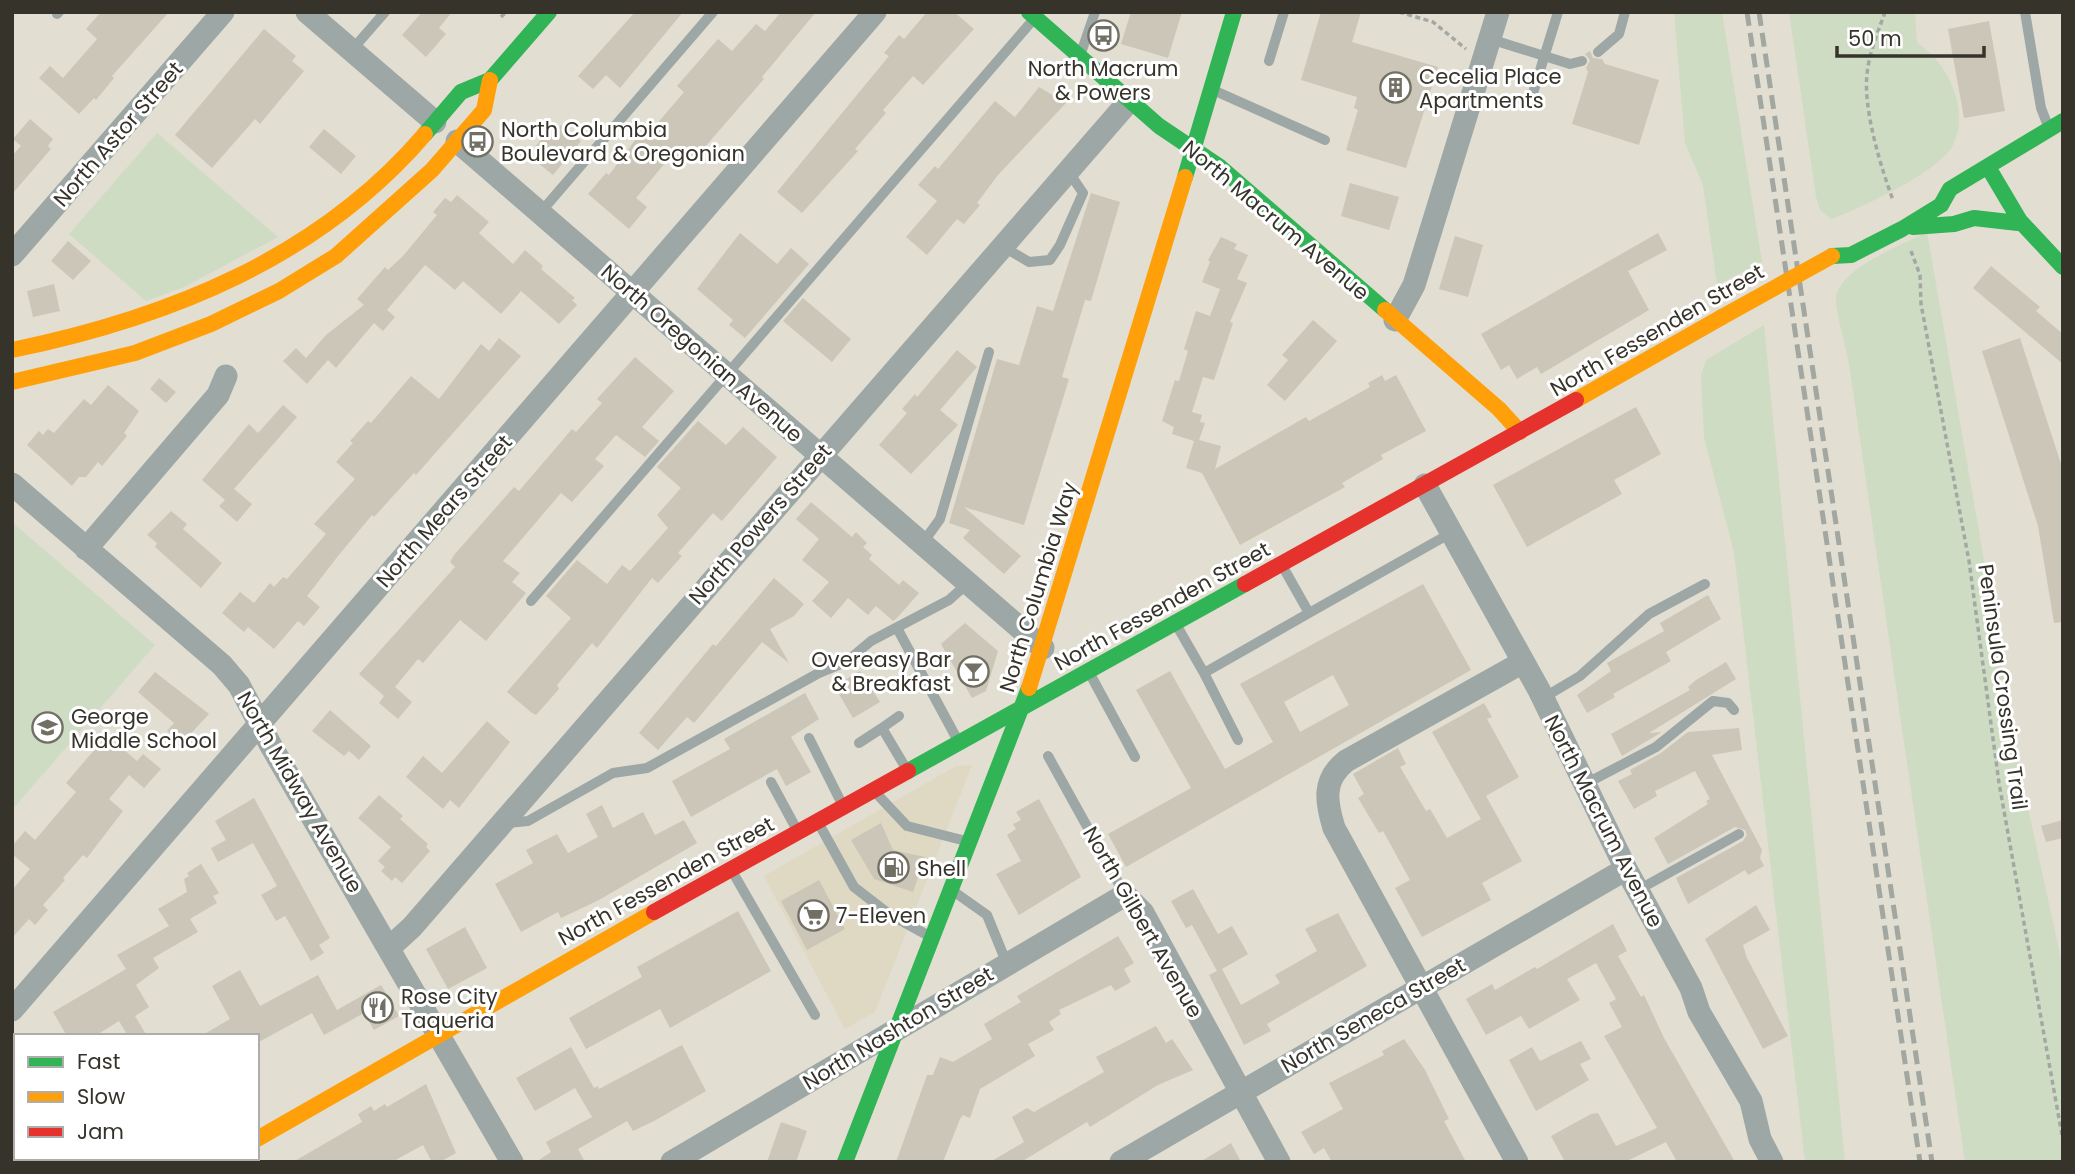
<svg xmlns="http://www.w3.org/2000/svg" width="2075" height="1174" font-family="Poppins,sans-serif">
<rect width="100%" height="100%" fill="#e2ded1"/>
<path fill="#dfd8c2" d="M972,765L875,1012L845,1029L764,876L956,766Z"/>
<path fill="#cfdcc4" d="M1674,12H1722L1762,262L1717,285L1703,185L1685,143Z
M1789,12H1915L1917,43C1935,55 1945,68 1953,88C1960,106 1962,127 1953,145C1941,171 1859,209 1831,219L1820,210L1816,197Z
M157,133L278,237L184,287L146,301L69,234Z
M1927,232L2023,785L2063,968V1162H1965L1849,364C1845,344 1838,322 1836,301C1834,270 1903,245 1927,232Z
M1764,325L1845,1162H1805L1734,552L1704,438L1701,375L1706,360Z
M12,522L155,645L12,810Z"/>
<path fill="#cbc6b7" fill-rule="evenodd" d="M101,12H169L112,76L114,78L96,100L94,98L79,114L39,78L50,66L63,78L97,39L86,29Z
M422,12H452L439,28L446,34L426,57L402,35Z
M635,12H683L620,88L606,75L593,89L578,76Z
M781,12H816L762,77L764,79L691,163L686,158L679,165L670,157L636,198L647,207L629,229L588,194L606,173L609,175L635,140L644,139L684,92L677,86L718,39L732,51L756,24L765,31Z
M927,12H954L974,29L923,85L913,76L883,110L886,113L855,149L858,151L802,213L777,192L889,56L884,53L899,35L904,39Z
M1131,12H1182L1168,58L1121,44Z
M1321,12H1361L1352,42L1438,67L1406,168L1346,150L1358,110L1354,108L1357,97L1301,80Z
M1989,21L2005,111L1964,118L1948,29Z
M264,29L296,56L292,61L304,71L260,124L255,119L212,168L175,135Z
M1590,51L1593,58L1602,59L1605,64L1659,80L1639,145L1572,124L1588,72L1586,68L1590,60L1585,54Z
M1039,87L1066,103L998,175L977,203L980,205L964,224L957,219L927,255L906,237L937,201L918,185L935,166L938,169L995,101L1015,117Z
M30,119L53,139L48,146L51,149L12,194V156L21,146L13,139Z
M561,125L581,141L553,175L528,155L544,136L549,140Z
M324,129L356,156L341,174L309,147Z
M1350,183L1399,197L1389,230L1341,216Z
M1091,193L1120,202L1091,301L1085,300L1062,377L1069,379L1024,525L964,507L1021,556L1004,574L963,538L970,530L949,523L997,359L1019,365L1037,306L1053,311Z
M457,195L489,222L479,233L513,264L525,250L543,266L541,269L575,298L572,300L577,305L559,324L521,291L501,314L463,281L455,290L425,265L387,310L395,317L383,331L374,323L336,368L328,360L307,384L283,361L296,348L306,358L326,335L364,305L357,299L385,267L388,270L403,256L437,215L433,212L445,198L451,202Z
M740,233L777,264L791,248L809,264L745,338L729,325L733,320L697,289Z
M1658,233L1667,250L1628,271L1649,310L1541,374L1537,367L1517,379L1509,365L1501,370L1481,334Z
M1455,236L1483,245L1468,297L1439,289Z
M1221,237L1237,244L1234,249L1248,255L1237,279L1247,283L1230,322L1233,323L1214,380L1203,377L1192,412L1202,415L1200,422L1205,423L1199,440L1221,446L1215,469L1306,417L1309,421L1370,387L1368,383L1382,375L1385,381L1396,375L1426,431L1381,455L1383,459L1342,483L1345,487L1240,545L1202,473L1186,468L1194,441L1172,434L1174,427L1162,421L1175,380L1179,381L1188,351L1184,349L1196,311L1210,316L1220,289L1202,282L1210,262L1208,260Z
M68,241L91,261L73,280L51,261Z
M1991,266L2040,307L2036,311L2063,334V364L1973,288Z
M54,284L60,311L33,317L27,291Z
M803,298L851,339L832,362L783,321Z
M1313,320L1337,341L1285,401L1267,385L1288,360L1282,355Z
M499,338L521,356L416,475L414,473L374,517L372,515L338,556L307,596L320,607L304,626L298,621L274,649L248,627L244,632L222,613L240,592L254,603L270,583L274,587L283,577L287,579L326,534L314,524L355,479L336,462L353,443L350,441L368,421L371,423L411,376L439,399L481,344L489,351Z
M2020,338L2063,470V622L2054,623L2038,526L1982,351Z
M957,350L977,367L940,410L958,425L911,474L879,445L907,413L902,409L915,394L917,397Z
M635,357L674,391L642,427L659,441L645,457L616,435L595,459L604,466L572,502L561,493L503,561L520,573L512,582L526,593L486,641L460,620L423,663L418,659L395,687L412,702L398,719L379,703L384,696L359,674L455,567L450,562L454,555L514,487L519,491L572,429L576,432L602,403L597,399Z
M159,378L176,392L166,403L150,389Z
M108,385L139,411L124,433L127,436L102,466L98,462L86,477H79L72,486L27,445L39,431L43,435L48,429L54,433L84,399L91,405Z
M283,405L297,417L234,489L252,504L237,522L219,506L225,500L202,480L249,424L258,433Z
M1636,407L1661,454L1614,480L1622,494L1527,547L1493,485Z
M698,421L726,445L743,427L777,457L722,521L713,513L678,553L682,556L658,583L652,578L597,648L592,643L557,685L559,689L536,715L532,713L507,692L571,618L546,596L577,560L607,584L622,565L630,571L668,528L657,515L681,488L657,467Z
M811,502L852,537L856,532L867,543L863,547L872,555L869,559L899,585L903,580L919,593L897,618L893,621L876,606L868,615L848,598L831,618L812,601L829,582L802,560L819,539L796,519Z
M171,511L187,524L183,529L222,563L201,588L155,547L157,543L147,535Z
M774,578L804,604L794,616L770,629L789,663L762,642L694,723L687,717L658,750L639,733L713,644L716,646Z
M1423,584L1471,670L1126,867L1108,834L1191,788L1136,690L1170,671L1225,769L1273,742L1240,684ZM1333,675L1349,705L1300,732L1284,702Z
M1708,595L1721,619L1666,652L1671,661L1613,694L1615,697L1587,713L1577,695L1611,671L1607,663L1664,631L1660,623Z
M965,623L998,651L986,691L972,698L941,644Z
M1726,662L1736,679L1649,733L1662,732L1622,756L1611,734L1690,690L1688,687L1696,680Z
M860,671L880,702L853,718L836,689L837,685Z
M155,672L209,714L181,744L167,731L174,723L138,692Z
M805,693L819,719L791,737L811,772L786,786L777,769L691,817L672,781L730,749L724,739Z
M1484,703L1492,717L1487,719L1519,777L1486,796L1522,861L1482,883L1491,900L1422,937L1395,888L1410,880L1383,831L1379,833L1358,798L1364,794L1353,774L1398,748L1406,764L1400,767L1426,811L1430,809L1447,838L1481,819L1432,732Z
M330,710L371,746L359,760L349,751L344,756L312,731Z
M487,721L510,742L459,808L450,800L443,809L406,777L423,756L442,773Z
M1739,728L1742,750L1712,755L1762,850L1760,858L1764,866L1748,875L1745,870L1688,904L1676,878L1743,841L1747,835L1745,830L1735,827L1668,864L1654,838L1708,804L1706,801L1710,799L1695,771L1655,791L1657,796L1634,809L1618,781L1632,774L1630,770L1661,753L1688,732Z
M107,735L137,761L143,754L161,769L144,788L129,775L109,799L123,811L87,858L83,855L63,878L65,880L43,905L48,910L35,925L29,919L12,938V890L30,869L12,854V846L25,831L35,840L76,792L66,783Z
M379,795L403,816L400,819L428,844L426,847L430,851L402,883L395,877L392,881L381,871L385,867L378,861L391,847L358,818Z
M254,798L330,938L319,945L324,953L311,961L285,916L276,921L261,895L277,886L253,843L218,862L211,848L226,840L215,821Z
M1039,799L1081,877L1019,915L996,874L1021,861L1007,835L1016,829L1013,824L1021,820L1016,812Z
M602,805L613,828L643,812L655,835L684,820L697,843L599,900L561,918L558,912L521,932L495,884L533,863L526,850L557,834L568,853L598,837L586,814Z
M2063,820V838L2046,842L2041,826Z
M881,823L893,850L925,857L913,892L874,879L851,840Z
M201,864L219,893L213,896L217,903L190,919L198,932L153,958L159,968L136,985L149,1007L135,1016L147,1036H128L119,1021L95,1036H67L53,1012L126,969L117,955L169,926L158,909L187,892L184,879L189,876L187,873Z
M819,880L845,929L807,950L781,901Z
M1193,889L1218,934L1232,926L1248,954L1222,969L1241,1005L1280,983L1275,975L1317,951L1305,929L1338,913L1367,966L1267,1024L1271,1031L1244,1045L1209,975L1217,971L1192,925L1186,928L1171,901Z
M1756,905L1770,930L1743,945L1747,958L1788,1036L1763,1049L1705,939Z
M738,911L771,971L670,1028L660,1009L586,1049L569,1018L642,977L637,967Z
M1613,924L1627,951L1618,956L1641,997L1644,995L1664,1038L1735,1162H1677L1666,1142L1625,1162H1565L1551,1136L1591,1114L1598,1113L1616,1146L1657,1128L1604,1036L1622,1027L1609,1003L1616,999L1596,963L1567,979L1580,1000L1529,1029L1521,1016L1486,1035L1466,999L1492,984L1495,990L1535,967L1537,969Z
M465,927L487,968L448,989L426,949Z
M1118,936L1134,963L1124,969L1131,982L1115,991L1111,985L1059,1010L1061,1014L1049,1022L1054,1030L1028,1044L1035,1056L980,1089L970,1118L963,1115L960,1119L943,1162H896L927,1075H933L940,1057L953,1062L992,1039L984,1024L1021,1002L1017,996Z
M240,970L260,1006L318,975L337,1010L381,985L399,1016L374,1030L364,1013L324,1035L312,1013L257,1043V1036H201L230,1019L212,986Z
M1156,1026L1166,1043L1172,1039L1193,1070L1158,1085L1090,1127L1087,1122L1021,1162H990L1024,1142L1012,1117L1027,1108L1034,1112L1104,1072L1096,1057Z
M1404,1039L1425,1070L1449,1119L1444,1121L1466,1162H1332L1324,1148L1314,1154L1301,1132L1343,1109L1329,1083L1384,1055L1382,1051Z
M1581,1041L1591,1059L1580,1064L1589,1080L1536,1111L1509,1060L1532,1047L1540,1061Z
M682,1045L706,1091L654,1121L633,1131L627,1121L578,1149L585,1162H536L551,1152L546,1142L592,1117L575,1088L535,1111L516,1078L571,1047L594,1088L598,1086L599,1089Z
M426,1084L456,1153L440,1162H432L423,1145L392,1162H293L362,1122L358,1114L371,1106L374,1111L385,1104L387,1107Z
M781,1122L807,1131L796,1162H767Z
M1231,1143L1241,1162H1200Z"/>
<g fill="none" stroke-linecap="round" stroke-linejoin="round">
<path stroke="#a4a8a4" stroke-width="3.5" stroke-dasharray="5 3.5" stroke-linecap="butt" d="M1399,12L1433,22L1466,49
M1885,12C1878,32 1869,53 1867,74C1863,109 1881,168 1893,200
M501,17L506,12
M1911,251L1920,275L1921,304L1969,561L1999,783L2063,1141"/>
<path stroke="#9da7a5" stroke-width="10" d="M2025,12L2041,108L2048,126
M57,14L59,12
M1490,39L1570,64L1582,61
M351,51L385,12
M1598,52L1619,34L1625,12
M1081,53L1095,12
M1269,61L1284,12
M1213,90L1325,140
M1530,103L1558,12
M540,213L713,12
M1002,246L1029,262L1050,260L1060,245L1083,193L1068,171
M922,544L940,519L989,352
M531,601L1033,20
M1309,613L1451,533
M1177,626L1204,673
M897,628L957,739
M1090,674L1135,757
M1543,698L1580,676L1649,614L1705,584
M882,728L899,716
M809,738L842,804
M1238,740L1204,673L1309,613L1283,567
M859,743L882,728L907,770
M1048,756L1125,895
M771,782L797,830
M1585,784L1656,747L1713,701L1728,703L1734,710
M876,793L907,826L966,841
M507,823L528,821L613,773L647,768L817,674L846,662L871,641L949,600L968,583
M819,824L854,887L889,914L929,936
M732,871L815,1015
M1638,890L1739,834
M953,891L987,915L1007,964"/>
<path stroke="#9da7a5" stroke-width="23" d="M307,12L435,122
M457,141L1043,648
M12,255L223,12
M1395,320L1414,285L1498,12
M12,484L222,665L239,685L270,744L512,1162
M1425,485L1539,690L1626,869L1691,988L1699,1012L1751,1101L1760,1139L1772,1162
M86,549L218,395L226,376
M389,948L412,927L1130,100
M12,1010L875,12
M245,1158L247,1162
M672,1162L1125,895L1143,913L1279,1162
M1121,1162L1626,869
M1517,1162L1334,828C1326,802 1322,780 1346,761L1523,662"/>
<path stroke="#30b455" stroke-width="16" d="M1029,12L1159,126L1220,167L1385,310
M425,134L461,92L490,80L549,12
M1988,167L2020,221L2063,267
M1185,177L1234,12
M1913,227L1954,224L1974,218L2018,223
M1832,256L1851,255L1902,229L1941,205L1950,189L2063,121
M908,771L1245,584
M845,1162L1029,688"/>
<path stroke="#ff9f0a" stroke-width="16" d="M1385,310L1499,409L1520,432
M12,350C168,318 319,258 425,134
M12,382L135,353L211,324L279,291L336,256L432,170L484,110L490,80
M1576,400L1722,317
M1029,688L1185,177
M257,1139L654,912"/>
<path stroke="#e5322d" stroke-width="16" d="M1245,584L1576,400
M654,912L908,771
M219,1162L225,1158"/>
<path stroke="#a2a7a1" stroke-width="5" stroke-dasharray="14 7" stroke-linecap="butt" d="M1747,12L1920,1162
M1759,12L1932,1162"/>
<path stroke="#ff9f0a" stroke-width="16" d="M1722,317L1832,256"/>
</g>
<defs>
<symbol id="bus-ring" viewBox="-11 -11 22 22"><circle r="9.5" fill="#fff" stroke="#726f65" stroke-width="1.5"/><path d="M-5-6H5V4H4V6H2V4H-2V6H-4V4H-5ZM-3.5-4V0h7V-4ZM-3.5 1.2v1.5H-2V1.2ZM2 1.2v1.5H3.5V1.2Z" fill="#726f65"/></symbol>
<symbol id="building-ring" viewBox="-11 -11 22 22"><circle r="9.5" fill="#fff" stroke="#726f65" stroke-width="1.5"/><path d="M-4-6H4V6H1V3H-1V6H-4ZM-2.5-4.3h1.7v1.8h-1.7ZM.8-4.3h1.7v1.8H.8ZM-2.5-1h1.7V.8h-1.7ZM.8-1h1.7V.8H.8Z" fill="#726f65"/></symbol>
<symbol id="bar-ring" viewBox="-11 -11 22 22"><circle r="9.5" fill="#fff" stroke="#726f65" stroke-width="1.5"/><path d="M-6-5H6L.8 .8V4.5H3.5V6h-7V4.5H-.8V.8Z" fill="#726f65"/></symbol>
<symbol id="school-ring" viewBox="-11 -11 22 22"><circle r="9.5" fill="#fff" stroke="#726f65" stroke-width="1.5"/><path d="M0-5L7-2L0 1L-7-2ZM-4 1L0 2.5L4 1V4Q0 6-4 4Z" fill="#726f65"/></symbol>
<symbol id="fuel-ring" viewBox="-11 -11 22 22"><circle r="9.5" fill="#fff" stroke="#726f65" stroke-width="1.5"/><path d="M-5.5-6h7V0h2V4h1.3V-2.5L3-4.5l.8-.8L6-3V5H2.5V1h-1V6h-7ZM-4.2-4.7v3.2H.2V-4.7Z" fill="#726f65"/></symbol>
<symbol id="supermarket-ring" viewBox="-11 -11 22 22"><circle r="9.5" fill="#fff" stroke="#726f65" stroke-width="1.5"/><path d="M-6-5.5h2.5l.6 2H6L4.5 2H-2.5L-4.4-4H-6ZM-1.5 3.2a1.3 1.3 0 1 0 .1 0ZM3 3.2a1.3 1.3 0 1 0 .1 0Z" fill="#726f65"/></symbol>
<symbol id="restaurant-ring" viewBox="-11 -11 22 22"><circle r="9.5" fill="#fff" stroke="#726f65" stroke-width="1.5"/><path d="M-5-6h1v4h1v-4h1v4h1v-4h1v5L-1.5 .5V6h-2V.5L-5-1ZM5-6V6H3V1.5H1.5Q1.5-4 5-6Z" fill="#726f65"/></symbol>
</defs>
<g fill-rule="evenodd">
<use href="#bus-ring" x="1086" y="18" width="35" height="35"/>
<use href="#building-ring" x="1378" y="70" width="35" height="35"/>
<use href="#bus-ring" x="460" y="124" width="35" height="35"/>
<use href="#bar-ring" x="956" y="654" width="35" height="35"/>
<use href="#school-ring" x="30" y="710" width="35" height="35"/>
<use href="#fuel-ring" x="876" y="850" width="35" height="35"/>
<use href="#supermarket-ring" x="796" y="898" width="35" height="35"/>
<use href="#restaurant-ring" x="360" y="990" width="35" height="35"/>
</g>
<g text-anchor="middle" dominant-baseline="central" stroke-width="6" stroke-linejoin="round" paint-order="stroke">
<g font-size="21" fill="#36332b" stroke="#fff" text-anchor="start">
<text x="1103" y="68" text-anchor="middle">North Macrum<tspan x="1103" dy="24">&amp; Powers</tspan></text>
<text x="1419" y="76">Cecelia Place<tspan x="1419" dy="24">Apartments</tspan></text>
<text x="501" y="129">North Columbia<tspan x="501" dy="24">Boulevard &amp; Oregonian</tspan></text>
<text x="951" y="659" text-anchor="end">Overeasy Bar<tspan x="951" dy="24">&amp; Breakfast</tspan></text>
<text x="71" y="716">George<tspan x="71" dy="24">Middle School</tspan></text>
<text x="917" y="868">Shell</text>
<text x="836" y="915">7-Eleven</text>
<text x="401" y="996">Rose City<tspan x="401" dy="24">Taqueria</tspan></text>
</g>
<g font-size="21" fill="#36332b" stroke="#fff">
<text transform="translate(118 134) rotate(-49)">North Astor Street</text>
<text transform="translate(1276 220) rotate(40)">North Macrum Avenue</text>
<text transform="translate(1657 330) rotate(-30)">North Fessenden Street</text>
<text transform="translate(702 353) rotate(41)">North Oregonian Avenue</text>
<text transform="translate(444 511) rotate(-49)">North Mears Street</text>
<text transform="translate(760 524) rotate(-49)">North Powers Street</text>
<text transform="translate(1038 587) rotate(-73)">North Columbia Way</text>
<text transform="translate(1162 606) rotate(-29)">North Fessenden Street</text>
<text transform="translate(2003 687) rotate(82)">Peninsula Crossing Trail</text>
<text transform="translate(300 792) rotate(60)">North Midway Avenue</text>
<text transform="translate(1604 821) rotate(63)">North Macrum Avenue</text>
<text transform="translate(666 881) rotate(-29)">North Fessenden Street</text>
<text transform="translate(1143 922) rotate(60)">North Gilbert Avenue</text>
<text transform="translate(1373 1015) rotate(-30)">North Seneca Street</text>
<text transform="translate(898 1028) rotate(-31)">North Nashton Street</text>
</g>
</g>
<rect width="2075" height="1174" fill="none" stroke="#36332b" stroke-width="28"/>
<rect x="14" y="1034" width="245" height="126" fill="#ffffff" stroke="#afadaa" stroke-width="2"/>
<rect x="28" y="1057" width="35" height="10" fill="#30b455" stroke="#afadaa" stroke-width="2"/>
<text x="77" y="1069" font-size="21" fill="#36332b">Fast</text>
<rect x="28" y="1092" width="35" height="10" fill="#ff9f0a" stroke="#afadaa" stroke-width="2"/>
<text x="77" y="1104" font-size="21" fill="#36332b">Slow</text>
<rect x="28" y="1127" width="35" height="10" fill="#e5322d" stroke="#afadaa" stroke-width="2"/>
<text x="77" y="1139" font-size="21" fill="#36332b">Jam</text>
<path d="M1837 46v10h147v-10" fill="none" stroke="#36332b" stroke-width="3.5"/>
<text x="1848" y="46" font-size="21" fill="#36332b" stroke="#ffffff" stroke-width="5" paint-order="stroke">50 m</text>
</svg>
